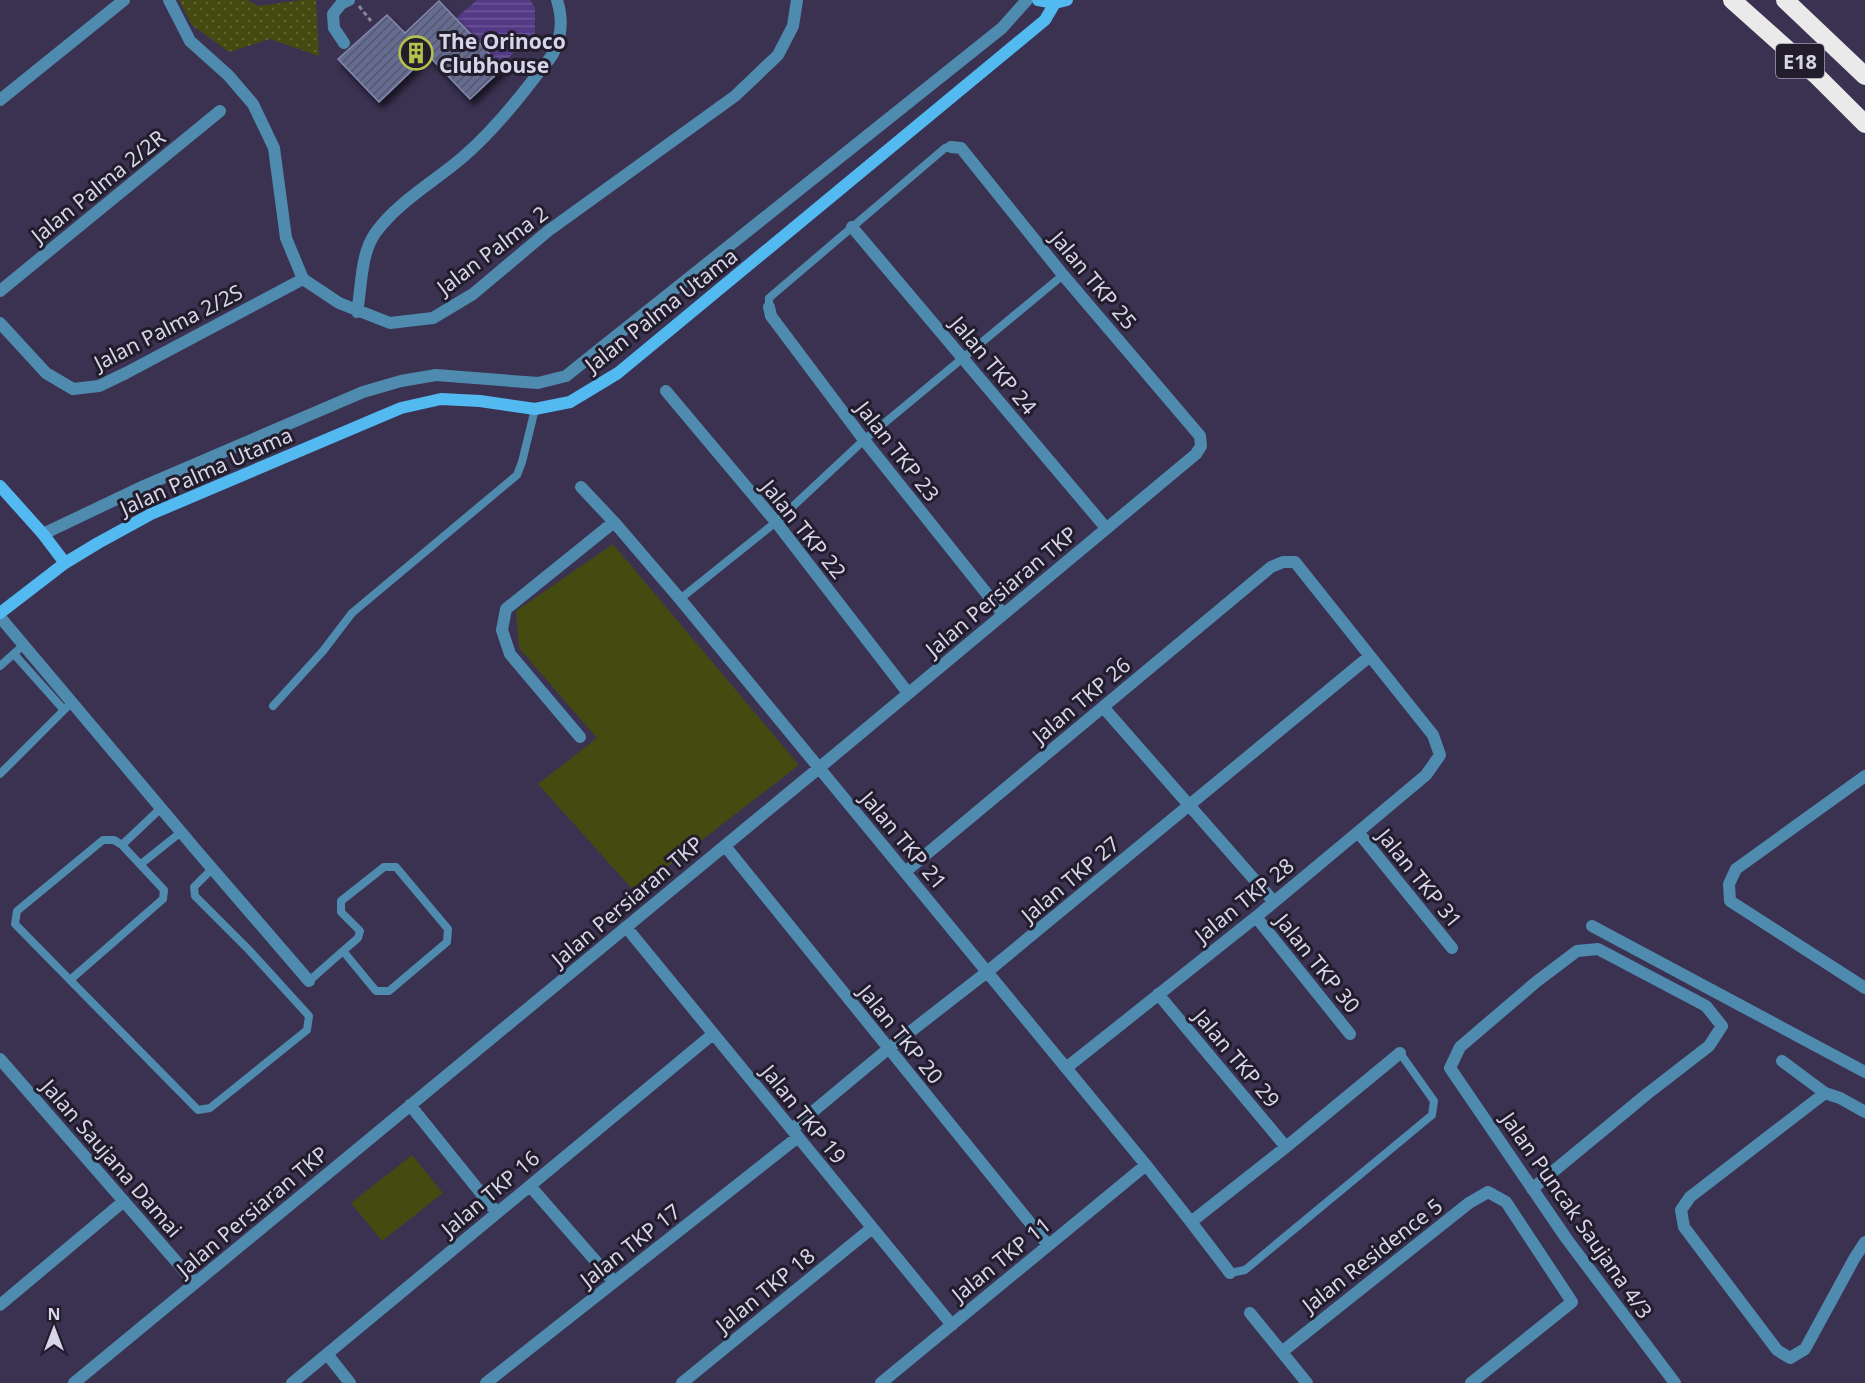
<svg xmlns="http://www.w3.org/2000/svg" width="1865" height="1383" font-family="'Noto Sans',sans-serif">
<defs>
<pattern id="grass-dots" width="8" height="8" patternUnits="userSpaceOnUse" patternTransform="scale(1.5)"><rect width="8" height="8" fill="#444b11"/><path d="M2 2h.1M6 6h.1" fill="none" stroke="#5e6434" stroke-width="1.8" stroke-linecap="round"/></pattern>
<pattern id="water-rules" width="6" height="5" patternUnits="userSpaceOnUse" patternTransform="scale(1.5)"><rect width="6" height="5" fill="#543a86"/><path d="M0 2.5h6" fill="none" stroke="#6c5697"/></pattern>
<pattern id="building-hatch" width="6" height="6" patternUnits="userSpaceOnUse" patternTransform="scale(1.5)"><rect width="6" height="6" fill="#656c8f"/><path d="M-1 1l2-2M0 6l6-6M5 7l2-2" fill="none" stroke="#55586e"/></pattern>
<filter id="shadow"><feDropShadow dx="3.5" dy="6" stdDeviation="3" flood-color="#0009"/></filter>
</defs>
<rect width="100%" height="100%" fill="#3b3252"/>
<path fill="url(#grass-dots)" d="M179,0H248L258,6L302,0H316L319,56L270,39L229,52L192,25Z"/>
<path fill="#444b11" d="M613,544L799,765L635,892L538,784L597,738L519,648L516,611Z
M412,1155L443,1193L382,1241L351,1203Z"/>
<path fill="url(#water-rules)" d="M477,0H530L535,8V34L500,65L456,18Z"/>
<path fill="url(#building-hatch)" stroke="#838aae" stroke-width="1.5" filter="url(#shadow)" d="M439,1L503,68L470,99L428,55L379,102L338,59L387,15L405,33Z"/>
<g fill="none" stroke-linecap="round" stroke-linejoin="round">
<path stroke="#8a849e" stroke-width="3" stroke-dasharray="4.5 3" stroke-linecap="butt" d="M359,6L371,21"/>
<path stroke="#4f8bae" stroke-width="8" d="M769,307V298L945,148L951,147
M680,599L776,522L864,440L1063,275
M14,654L64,710
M0,666L18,650
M273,706L323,651L352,613L517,475L522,462L535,409
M0,774L72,702
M103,840H114L122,845L164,890L163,899L70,980L15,924L17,911Z
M122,845L161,808
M141,864L181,832
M70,980L198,1110L210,1108L307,1030L309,1016L249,950L195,896L194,887L212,869
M309,981L343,951L376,991H389L447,942L448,929L396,867H384L341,901V912L360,931L358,938L343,951
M1230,1273L1245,1270L1432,1115L1434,1101L1400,1053"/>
<path stroke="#4f8bae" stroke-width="12" d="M169,0L190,41L228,75L253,104L274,148L286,238L303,279L339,303L390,323L433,318L473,294L548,231L735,96L778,55L793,26L797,0
M344,43L334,28L333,14L341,4L349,0
M0,100L124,0
M852,227L1106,528
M0,291L220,111
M769,307L771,316L864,440L1003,614
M357,312C362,286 360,254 376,232C399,201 434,182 463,157C492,132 519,99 542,68C547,62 553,56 555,49C562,34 562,16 557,0
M0,323L46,373L73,389L99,386L126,373L303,279
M666,391L776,522L908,693
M581,487L614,522L680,599L1146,1165L1191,1222
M43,534L144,486L363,392L401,381L436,375L538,383L566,376L1002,28L1027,0
M0,617L197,851L309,981
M1103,707L1274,902
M580,737L510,654L502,630L506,609L614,522
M1865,776L1736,869L1729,884L1730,901L1865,988
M1358,832L1452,948
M725,846L1048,1245
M905,872L1271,567L1283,562H1295L1433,735L1440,755L1426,775L1358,832L1256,917L1066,1068
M1256,917L1350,1034
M1592,926L1865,1072
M626,927L952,1325
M1158,994L1286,1147
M0,1059L195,1283
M1782,1061L1825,1093L1840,1098L1865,1112
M1825,1093L1690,1197L1681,1210L1684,1227L1777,1350L1790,1358L1805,1349L1854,1259L1865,1242
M410,1105L497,1213
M792,1129L888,1049L987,972L1370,656
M530,1186L614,1282
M1532,1189L1647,1094L1709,1046L1722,1026L1706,1006L1598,949L1577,951L1536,982L1460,1047L1450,1068L1566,1238L1675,1383
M1230,1273L1191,1222L1286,1147L1400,1053
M0,1305L124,1201
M1250,1313L1307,1383
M1283,1351L1469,1203L1488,1192L1506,1202L1572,1302L1471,1383
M327,1354L350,1383
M74,1383L819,768L1196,454L1201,446L1200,436L1063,275L961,148L951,147
M292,1383L713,1034
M486,1383L798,1137
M682,1383L872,1228
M881,1383L1146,1165"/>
<path stroke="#53b9f1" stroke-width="12" d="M1038,0L1055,3L1067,0
M0,486L43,534L65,563
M0,613L65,563L98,543L151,514L401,408L441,399L480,401L535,409L570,402L618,373L1045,20L1055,3"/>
<path stroke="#eaeaea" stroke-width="18" d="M1732,0L1816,75L1865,124
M1785,0L1865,76"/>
</g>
<defs>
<symbol id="building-ring" viewBox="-11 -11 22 22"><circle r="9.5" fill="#211d2c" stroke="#b3c24b" stroke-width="1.5"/><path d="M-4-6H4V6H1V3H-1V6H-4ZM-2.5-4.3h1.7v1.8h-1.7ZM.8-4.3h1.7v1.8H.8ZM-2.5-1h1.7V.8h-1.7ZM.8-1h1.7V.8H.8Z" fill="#b3c24b"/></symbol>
</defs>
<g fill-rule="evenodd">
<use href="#building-ring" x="397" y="34" width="38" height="38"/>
</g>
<g text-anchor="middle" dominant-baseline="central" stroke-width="6" stroke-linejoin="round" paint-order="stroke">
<rect fill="#211d2c" stroke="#a29eb0" stroke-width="1.5" x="1776" y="44" width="48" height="34" rx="4.5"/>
<g font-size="20" font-weight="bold" fill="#d9d5e9">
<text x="1800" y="61">E18</text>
</g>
<g font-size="21" font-weight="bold" fill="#d9d5e9" stroke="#211d2c" text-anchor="start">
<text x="439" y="41">The Orinoco<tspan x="439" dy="24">Clubhouse</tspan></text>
</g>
<g font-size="21" fill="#d9d5e9" stroke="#211d2c">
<text transform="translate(98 186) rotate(-39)">Jalan Palma 2/2R</text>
<text transform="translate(492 250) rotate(-37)">Jalan Palma 2</text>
<text transform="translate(1094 280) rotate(50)">Jalan TKP 25</text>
<text transform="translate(661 310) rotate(-38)">Jalan Palma Utama</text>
<text transform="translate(168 327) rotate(-27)">Jalan Palma 2/2S</text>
<text transform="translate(994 365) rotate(50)">Jalan TKP 24</text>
<text transform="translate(898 451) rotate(52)">Jalan TKP 23</text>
<text transform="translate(206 471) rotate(-24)">Jalan Palma Utama</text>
<text transform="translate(804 529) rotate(51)">Jalan TKP 22</text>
<text transform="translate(1001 591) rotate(-40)">Jalan Persiaran TKP</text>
<text transform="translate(1081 700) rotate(-40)">Jalan TKP 26</text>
<text transform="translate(904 840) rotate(50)">Jalan TKP 21</text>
<text transform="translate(1420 878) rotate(51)">Jalan TKP 31</text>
<text transform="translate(1070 879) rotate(-40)">Jalan TKP 27</text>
<text transform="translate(1244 900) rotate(-39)">Jalan TKP 28</text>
<text transform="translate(627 901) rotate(-40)">Jalan Persiaran TKP</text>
<text transform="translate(1318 963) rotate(51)">Jalan TKP 30</text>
<text transform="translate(901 1034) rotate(51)">Jalan TKP 20</text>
<text transform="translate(1237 1058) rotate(50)">Jalan TKP 29</text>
<text transform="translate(804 1114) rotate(51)">Jalan TKP 19</text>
<text transform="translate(112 1158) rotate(49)">Jalan Saujana Damai</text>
<text transform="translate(490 1193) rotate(-40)">Jalan TKP 16</text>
<text transform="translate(252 1211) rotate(-40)">Jalan Persiaran TKP</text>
<text transform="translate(1577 1215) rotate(55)">Jalan Puncak Saujana 4/3</text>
<text transform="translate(630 1245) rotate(-38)">Jalan TKP 17</text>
<text transform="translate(1372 1255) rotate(-38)">Jalan Residence 5</text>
<text transform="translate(1001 1259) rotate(-39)">Jalan TKP 11</text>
<text transform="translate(765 1290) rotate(-39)">Jalan TKP 18</text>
</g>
</g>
<g transform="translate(54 1329)" stroke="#211d2c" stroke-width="4.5" paint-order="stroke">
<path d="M0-4.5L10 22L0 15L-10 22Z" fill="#d9d5e9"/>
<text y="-9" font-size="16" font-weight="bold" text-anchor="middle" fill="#d9d5e9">N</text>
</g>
</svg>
